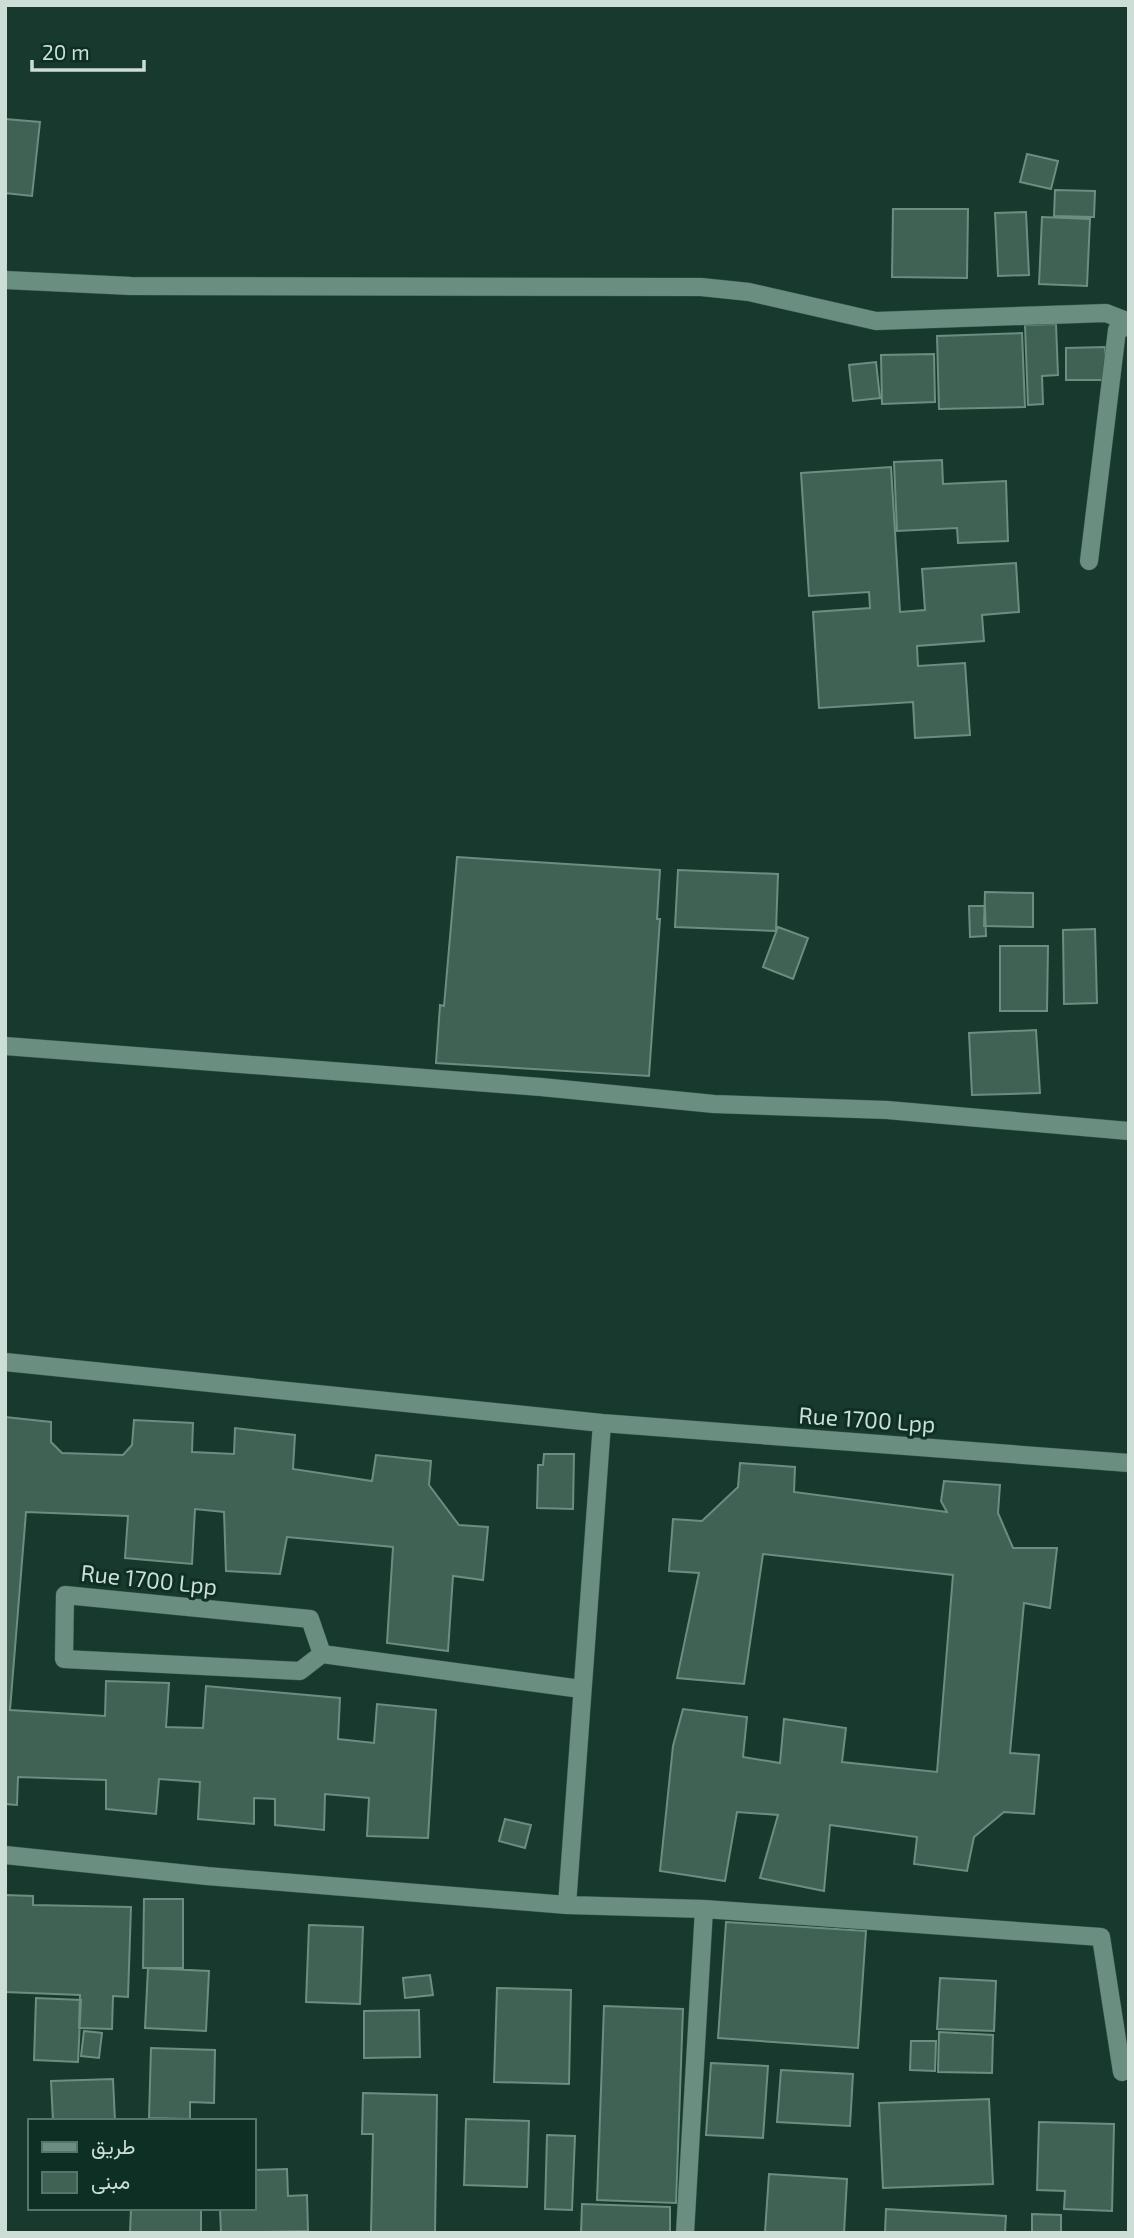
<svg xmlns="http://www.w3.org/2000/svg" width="1134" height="2238" font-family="'Exo 2',Vazirmatn,sans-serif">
<rect width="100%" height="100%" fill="#18392e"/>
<path fill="#406255" stroke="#6a8e80" stroke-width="2" d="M5,119L40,122L32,196L5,193Z
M1027,154L1058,161L1051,189L1020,182Z
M1055,190L1095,191L1094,217L1054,216Z
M893,209H968L967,278L892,277Z
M1026,212L1029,275L998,276L995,213Z
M1042,217L1090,219L1087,286L1039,284Z
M1056,324L1058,375L1042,376L1043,404L1028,405L1025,325Z
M1022,333L1025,407L939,409L937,336Z
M1105,347L1106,380H1066V348Z
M934,354L935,402L882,404L881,355Z
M876,362L880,398L853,401L849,365Z
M942,460L943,484L1006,481L1008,541L958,543L957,528L897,531L894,462Z
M891,467L900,612L925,610L922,569L1016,563L1019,612L982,615L984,641L917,646L918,666L965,663L970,735L915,738L913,702L819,708L813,612L870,608L869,592L809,596L801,473Z
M457,857L660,870L657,919H660L649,1076L436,1063L440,1005L444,1006Z
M678,870L778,874L776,931L675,927Z
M985,892L1033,893V927L984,926Z
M969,906H985L986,936L970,937Z
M778,927L808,938L793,979L763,967Z
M1095,929L1097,1003L1064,1004L1063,930Z
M1000,946H1048L1047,1011H1000Z
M1036,1030L1040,1093L972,1095L969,1033Z
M5,1417L51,1422V1442L62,1453L123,1455L132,1445L134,1420L193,1423L192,1452L234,1454L235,1428L295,1435L293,1469L372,1481L376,1455L431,1461L429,1485L459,1525L488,1527L483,1580L453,1576L448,1651L387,1643L393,1547L287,1537L280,1574L226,1571L224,1512L195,1509L192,1564L125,1558L128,1516L26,1512L10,1710L105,1716L106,1681L169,1683L166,1727L203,1728L206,1686L340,1698L338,1739L374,1743L377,1704L436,1710L428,1838L367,1836L369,1798L325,1794L324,1830L275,1825V1799L254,1798V1824L198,1819L200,1782L159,1779L156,1814L106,1809V1780L18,1777L17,1805L5,1804Z
M544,1454H574L573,1509L537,1508L538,1465H543Z
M740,1463L795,1467L794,1492L947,1512L941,1501L944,1481L1000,1485L998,1513L1013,1548H1057L1050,1608L1024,1603L1010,1753L1039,1755L1034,1814L1004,1812L974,1837L967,1871L914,1864L917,1837L830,1825L824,1891L760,1878L778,1815L737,1812L725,1881L660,1871L673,1746L683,1709L747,1717L743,1757L780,1763L784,1719L846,1728L842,1762L937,1772L953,1575L763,1554L744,1684L677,1678L699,1573L669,1571L673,1519L702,1521L738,1487Z
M505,1819L531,1825L525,1848L499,1841Z
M5,1895L33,1896V1905L131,1907L128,1997L113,1996L112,2029L79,2028L80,1995L5,1992Z
M144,1899H183V1968H143Z
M726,1922L866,1931L858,2048L718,2038Z
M309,1925L363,1927L360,2004L306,2002Z
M148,1968L209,1971L206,2031L145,2028Z
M430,1975L433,1995L405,1998L403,1978Z
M940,1978L996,1981L994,2031L937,2029Z
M497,1988L571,1990L569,2084L494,2082Z
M36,1998L81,2000L78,2062L34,2060Z
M604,2006L683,2009L676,2203L597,2200Z
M419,2010L420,2057L364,2058V2011Z
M84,2031L102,2033L99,2058L81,2056Z
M939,2032L993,2035L992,2073L938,2072Z
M911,2041H936L935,2071L910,2070Z
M151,2048L215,2050L214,2103L190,2102V2119L149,2118Z
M711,2063L768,2066L763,2138L706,2135Z
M781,2070L853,2074L850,2126L777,2122Z
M113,2079L115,2121H53L51,2081Z
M363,2093L437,2095L435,2233H371L373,2134H362Z
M989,2099L993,2184L883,2188L879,2103Z
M466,2119L529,2121L527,2187L464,2185Z
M1039,2122L1114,2124L1112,2211L1064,2209L1065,2191L1037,2190Z
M547,2135L575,2136L572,2210L545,2209Z
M287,2169L288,2196L307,2195L308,2231L221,2233L220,2208H254V2170Z
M769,2174L847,2179L844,2233L765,2232Z
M582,2204L670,2207V2233H581Z
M131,2208H201V2233H130Z
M886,2209L1006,2216L1005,2233H885Z
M1032,2214L1061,2215V2233H1032Z"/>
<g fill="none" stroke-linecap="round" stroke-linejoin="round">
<defs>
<path id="minor" d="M5,280L131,286L701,287L749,292L876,321L1106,313L1129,322
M1089,561L1117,330L1129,326
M5,1046L541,1087L714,1104L887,1110L1129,1131
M5,1362L602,1423L1129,1463
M322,1654L310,1619L65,1595L64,1659L300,1671L322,1654L581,1689
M5,1855L207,1876L567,1905L704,1909L1101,1937L1122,2072
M567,1905L602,1423
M685,2233L704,1909"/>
</defs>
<use href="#minor" stroke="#39554c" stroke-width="19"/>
<use href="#minor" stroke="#6a8e7f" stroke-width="18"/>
</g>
<g text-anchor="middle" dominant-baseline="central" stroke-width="6" stroke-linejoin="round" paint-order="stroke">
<g font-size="23" fill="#ccded6" stroke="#0d2f24">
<text transform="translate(867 1419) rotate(4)">Rue 1700 Lpp</text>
<text transform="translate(149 1579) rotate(6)">Rue 1700 Lpp</text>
</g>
</g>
<rect width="1134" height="2238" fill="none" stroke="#ccded6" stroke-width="14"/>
<rect x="28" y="2119" width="228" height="91" fill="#0d2f24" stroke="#59756b" stroke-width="2"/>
<rect x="42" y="2142" width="35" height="10" fill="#6a8e7f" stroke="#59756b" stroke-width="2"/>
<text x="91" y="2154" font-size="21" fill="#ccded6">طريق</text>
<rect x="42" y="2172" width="35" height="21" fill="#406255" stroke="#59756b" stroke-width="2"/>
<text x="91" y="2189" font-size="21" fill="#ccded6">مبنى</text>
<path d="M32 60v10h112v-10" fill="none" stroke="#ccded6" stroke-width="3.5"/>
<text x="42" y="60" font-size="21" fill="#ccded6" stroke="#0d2f24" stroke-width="5" paint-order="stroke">20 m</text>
</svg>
